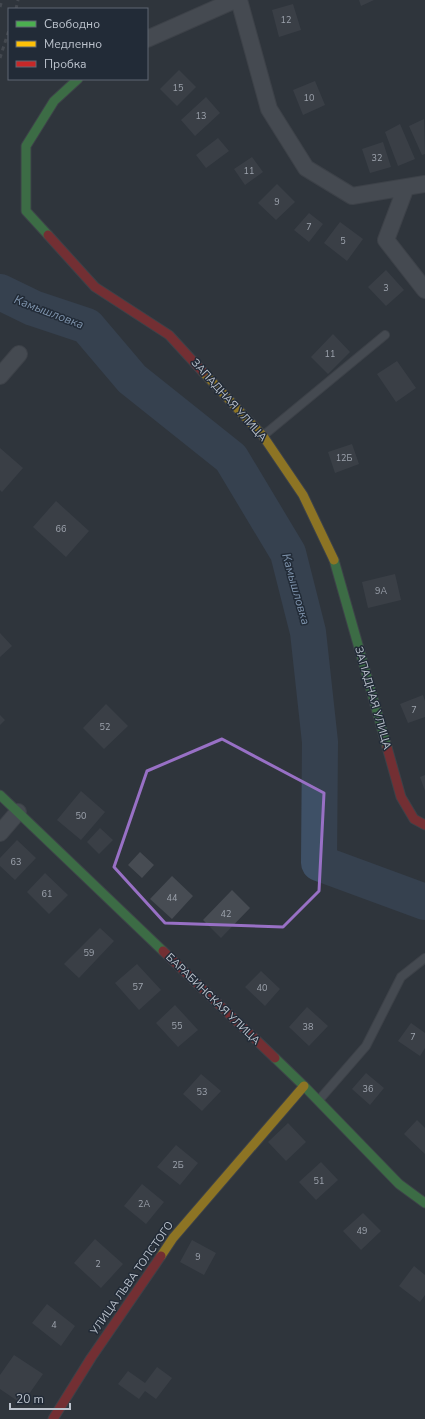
<svg xmlns="http://www.w3.org/2000/svg" width="425" height="1419" font-family="'Nunito Sans',sans-serif">
<rect width="100%" height="100%" fill="#2f353c"/>
<g fill="none" stroke-linecap="round" stroke-linejoin="round">
<path stroke="#3e5066" stroke-width="36" d="M0,292L33,308L87,326L132,379L231,458L288,553L308,632L320,742L319,863L425,902"/>
</g>
<path fill="#474c53" d="M359,0H374L361,6Z
M293,4L301,30L279,37L272,10Z
M179,70L196,87L177,106L160,89Z
M315,81L325,105L303,115L293,90Z
M206,97L220,113L195,136L181,120Z
M424,119L425,154L422,155L409,126Z
M400,124L415,159L398,166L385,132Z
M218,138L229,151L206,168L196,155Z
M383,142L391,167L370,173L362,149Z
M252,157L263,172L245,185L234,169Z
M277,184L295,202L276,220L258,203Z
M309,213L323,224L309,242L294,230Z
M340,222L363,239L347,261L324,243Z
M386,270L404,290L386,306L368,287Z
M333,334L350,352L328,374L311,357Z
M397,361L416,388L396,402L377,374Z
M352,444L359,464L335,473L328,452Z
M0,448L23,468L2,492L0,490Z
M56,501L89,531L66,557L33,527Z
M395,574L401,600L368,608L362,582Z
M0,633L12,646L0,657Z
M423,695L425,701V717L408,723L400,704Z
M106,704L128,726L104,749L83,728Z
M0,715L5,720L0,725Z
M425,775V791L420,777Z
M81,791L105,812L81,840L57,820Z
M100,828L113,840L99,854L87,842Z
M17,840L36,858L15,880L0,866V858Z
M140,852L154,865L142,878L128,865Z
M45,873L68,895L49,914L27,892Z
M172,876L193,896L172,919L150,899Z
M232,890L250,908L221,938L203,920Z
M100,928L114,941L79,978L64,964Z
M137,964L161,990L139,1010L115,983Z
M261,971L280,989L265,1006L245,987Z
M175,1005L198,1030L178,1047L156,1023Z
M307,1007L328,1026L309,1046L289,1027Z
M411,1023L425,1033V1048L420,1056L398,1041Z
M366,1073L384,1088L370,1105L352,1089Z
M201,1074L221,1091L202,1111L183,1094Z
M417,1120L425,1128V1154L404,1134Z
M288,1123L306,1142L286,1161L268,1142Z
M176,1145L198,1163L180,1185L157,1167Z
M321,1162L338,1180L316,1200L299,1182Z
M142,1184L164,1202L146,1224L124,1206Z
M363,1213L381,1231L361,1250L343,1231Z
M95,1239L123,1264L101,1288L74,1263Z
M192,1240L216,1253L204,1275L180,1262Z
M414,1266L425,1275V1295L420,1302L399,1286Z
M47,1304L75,1326L61,1346L32,1323Z
M14,1355L43,1374L22,1404L0,1389V1375Z
M157,1367L172,1378L156,1399L145,1391L139,1399L118,1384L128,1371L145,1383Z"/>
<g fill="none" stroke-linecap="round" stroke-linejoin="round">
<defs>
<path id="lane" d="M264,435L385,335
M319,1100L366,1046L401,977L425,958"/>
<path id="street" d="M239,0L269,109L306,168L352,196L425,184
M147,39L235,0
M406,187L386,240L425,290
M0,376L19,354
M0,833L18,812"/>
<path id="fast" d="M48,235L26,211V146L54,101L78,79
M334,560L387,747
M0,795L163,951
M275,1058L304,1086L399,1184L425,1203"/>
<path id="slow" d="M203,372L263,436L303,495L334,560
M161,1256L173,1238L304,1086"/>
<path id="jam" d="M48,235L95,287L169,335L203,372
M387,747L401,797L414,819L425,825
M163,951L275,1058
M53,1419L91,1358L161,1256"/>
</defs>
<use href="#lane" stroke="#4d5157" stroke-width="10"/>
<use href="#street" stroke="#4d5157" stroke-width="18"/>
<use href="#fast" stroke="#4d5157" stroke-width="11"/>
<use href="#slow" stroke="#4d5157" stroke-width="11"/>
<use href="#jam" stroke="#4d5157" stroke-width="11"/>
<use href="#lane" stroke="#60646a" stroke-width="8"/>
<use href="#street" stroke="#60646a" stroke-width="16"/>
<use href="#fast" stroke="#4caf50" stroke-width="9"/>
<use href="#slow" stroke="#ffc107" stroke-width="9"/>
<use href="#jam" stroke="#c62828" stroke-width="9"/>
<path stroke="#5e6268" stroke-width="3" stroke-dasharray="4 4" stroke-linecap="butt" d="M0,7L2,0
M16,9L18,0
M0,58L9,30"/>
</g>
<path d="M0 0H425V1419H0ZM222,739L324,793L319,891L283,927L165,923L114,867L147,771Z" fill="#2f353c" fill-opacity=".55" fill-rule="evenodd"/>
<path fill="none" stroke="#9870c5" stroke-width="3" stroke-linejoin="round" d="M222,739L324,793L319,891L283,927L165,923L114,867L147,771Z"/>
<g text-anchor="middle" dominant-baseline="central" stroke-width="3" stroke-linejoin="round" paint-order="stroke">
<g font-size="9" fill="#9ea4ae">
<text x="286" y="20">12</text>
<text x="178" y="88">15</text>
<text x="309" y="98">10</text>
<text x="201" y="116">13</text>
<text x="377" y="158">32</text>
<text x="249" y="171">11</text>
<text x="277" y="202">9</text>
<text x="309" y="227">7</text>
<text x="343" y="241">5</text>
<text x="386" y="288">3</text>
<text x="330" y="354">11</text>
<text x="344" y="458">12Б</text>
<text x="61" y="529">66</text>
<text x="381" y="591">9А</text>
<text x="414" y="710">7</text>
<text x="105" y="727">52</text>
<text x="81" y="816">50</text>
<text x="16" y="862">63</text>
<text x="47" y="894">61</text>
<text x="172" y="898">44</text>
<text x="226" y="914">42</text>
<text x="89" y="953">59</text>
<text x="138" y="987">57</text>
<text x="262" y="988">40</text>
<text x="177" y="1026">55</text>
<text x="308" y="1027">38</text>
<text x="413" y="1037">7</text>
<text x="368" y="1089">36</text>
<text x="202" y="1092">53</text>
<text x="178" y="1165">2Б</text>
<text x="319" y="1181">51</text>
<text x="144" y="1204">2А</text>
<text x="362" y="1231">49</text>
<text x="198" y="1257">9</text>
<text x="98" y="1264">2</text>
<text x="54" y="1325">4</text>
</g>
<g font-size="11" fill="#bbc2cc" stroke="#222b37">
<text transform="translate(229 400) rotate(48)">ЗАПАДНАЯ УЛИЦА</text>
<text transform="translate(373 698) rotate(74)">ЗАПАДНАЯ УЛИЦА</text>
<text transform="translate(213 999) rotate(44)">БАРАБИНСКАЯ УЛИЦА</text>
<text transform="translate(132 1278) rotate(-55)">УЛИЦА ЛЬВА ТОЛСТОГО</text>
</g>
<g font-size="12" font-style="italic" fill="#7e93ac" stroke="#222b37">
<text transform="translate(49 312) rotate(21)">Камышловка</text>
<text transform="translate(296 589) rotate(74)">Камышловка</text>
</g>
</g>
<rect x="8" y="8" width="140" height="72" fill="#222b37" stroke="#5f6773"/>
<rect x="16" y="21" width="20" height="6" fill="#4caf50" stroke="#5f6773"/>
<text x="44" y="28" font-size="12" fill="#bbc2cc">Свободно</text>
<rect x="16" y="41" width="20" height="6" fill="#ffc107" stroke="#5f6773"/>
<text x="44" y="48" font-size="12" fill="#bbc2cc">Медленно</text>
<rect x="16" y="61" width="20" height="6" fill="#c62828" stroke="#5f6773"/>
<text x="44" y="68" font-size="12" fill="#bbc2cc">Пробка</text>
<path d="M10 1403v6h60v-6" fill="none" stroke="#bbc2cc" stroke-width="2"/>
<text x="16" y="1403" font-size="12" fill="#bbc2cc" stroke="#222b37" stroke-width="3" paint-order="stroke">20 m</text>
</svg>
